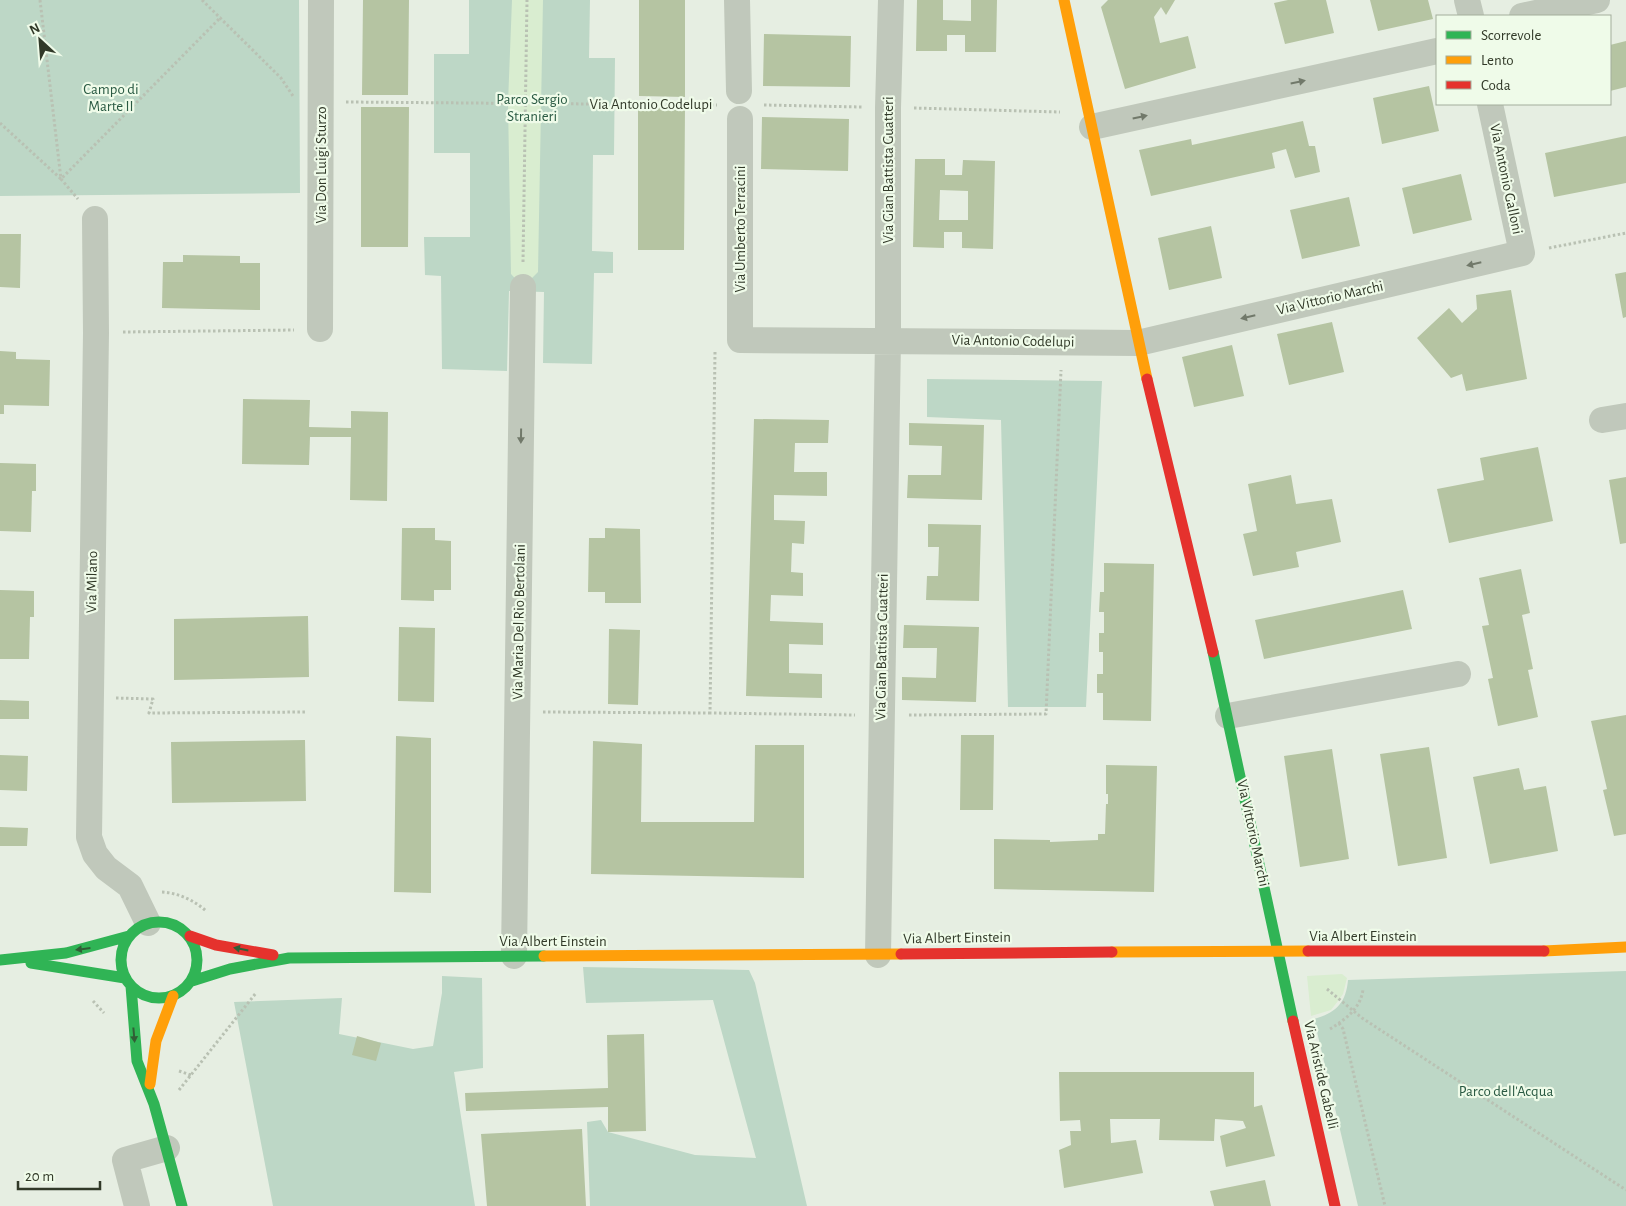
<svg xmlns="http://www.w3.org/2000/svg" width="1626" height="1206" font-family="'Alegreya Sans',sans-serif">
<rect width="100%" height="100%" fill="#e6eee2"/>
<path fill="#bdd7c6" d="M0,0H299L300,193L0,196Z
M469,0H590L589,58H615L614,155H593L592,251L613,252V273H594L592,364L543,363L544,292L509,291L507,371L442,369L441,276L425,275L424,237H470V153H434V54H469Z
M927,379L1102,381L1086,707H1008L1001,420L927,417Z
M583,967L749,970L755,983L807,1206H590L587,1122L601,1120L608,1132L695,1155L756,1158L713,1000L586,1003Z
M1626,971V1206H1358L1314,1019C1336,1013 1346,1003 1348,980Z
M442,976L482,978L483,1068L454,1072L475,1206H273L234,1002L342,998L339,1034L413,1049L433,1046L442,993Z"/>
<path fill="#d9edd0" d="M512,0H543L538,272L523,287L511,274L508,103Z
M1342,974L1347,978L1343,994L1338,1001L1331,1010L1311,1016L1307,976Z"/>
<path fill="#b5c4a2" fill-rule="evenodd" d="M363,0H409L408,95H362Z
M639,0H685V97L639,96Z
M917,0H943V20L971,21V0H997L996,52H965V35H947V51H916Z
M1108,0H1175L1166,15L1161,7L1154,17L1160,43L1188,36L1196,68L1125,89L1101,7Z
M1288,0H1326L1334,33L1285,44L1274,3Z
M1370,0H1428L1433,19L1378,31Z
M764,34L851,36L850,87L763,86Z
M1626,41V87L1610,91V45Z
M1429,86L1439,131L1382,144L1373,98Z
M638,105L685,106L684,250H638Z
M361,107H409L408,247H361Z
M762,117L849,119L848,171L761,169Z
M1303,121L1309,146H1315L1320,172L1295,178L1286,149L1272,153L1275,168L1151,196L1139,150L1191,139L1192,145Z
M1626,136V183L1554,197L1545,153Z
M915,159H945V175H962L963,160L995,161L993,249L962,248V232H944V248L913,247ZM940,190L968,191V220H939Z
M1461,174L1472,220L1413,234L1402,188Z
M1349,197L1360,246L1302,259L1290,210Z
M1211,226L1222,278L1169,290L1158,238Z
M0,234H21L20,288L0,287Z
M183,255L240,256V263H260V310L162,308L163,262H183Z
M1626,272V317L1623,318L1615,274Z
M1511,290L1527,379L1466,391L1462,374L1451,378L1417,338L1449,308L1462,323L1477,309L1476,295Z
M1332,322L1344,372L1289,385L1277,334Z
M1232,345L1244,396L1194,407L1182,357Z
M0,351L16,352V359L50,360L49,406L4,405V414H0Z
M243,399L310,400L309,427L351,428V411L388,412L387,501L350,500L351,437H310L309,465L242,464Z
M754,419L829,420L828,443H795L794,472H827V496L774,495V520L805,521L804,544L792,543L791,572L803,573V596L771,595L770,621L823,623V645L789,644V673L822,674V698L746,696Z
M909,423L984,425L982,500L907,498L908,475H941L942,446L909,445Z
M1538,447L1553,521L1449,543L1437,489L1484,480L1480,458Z
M0,463L36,464V491H32L31,532L0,531Z
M1291,475L1296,504L1332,499L1341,542L1296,552L1299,567L1253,576L1243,534L1257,531L1248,484Z
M1626,477V543L1620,544L1609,480Z
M928,524L981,525L979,601L926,600L927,576H938L939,547H928Z
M402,528H435V540L451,541V590H434V601L401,600Z
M605,528L640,529L641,603H605V592H588L589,538H605Z
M1104,563L1154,564L1151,721L1103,720V693H1097V674H1103V652H1099V633H1104V612H1099L1100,592H1104Z
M1521,569L1530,613L1522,615L1533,669L1528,670L1538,717L1498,726L1488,679L1493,678L1482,626L1489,625L1479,578Z
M0,590L34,591V617H30L29,659H0Z
M1403,590L1412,629L1264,659L1255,620Z
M308,616L309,677L174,680V619Z
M904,625L979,627L976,702L902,700V677L936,678L937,648H903Z
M399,627L435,628L434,702L398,701Z
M609,629L640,630L638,705L608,704Z
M0,700L29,701V719H0Z
M1626,715V834L1614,836L1603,790L1607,789L1591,721Z
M961,735H994L993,810H960Z
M396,736L431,738V893L394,892Z
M305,740L306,801L172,803L171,742Z
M593,741L642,744L641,822H754L755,745H804V878L591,874Z
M1429,747L1447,858L1398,866L1380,754Z
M1332,749L1349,859L1300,867L1284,756Z
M0,755L28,756L27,791L0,790Z
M1106,765L1157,766L1154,892L994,889V839L1050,840V842L1098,840V834H1105L1106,804H1108V794H1106Z
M1519,768L1524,790L1546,786L1558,851L1490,864L1473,777Z
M0,827L28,828L27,846H0Z
M644,1034L646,1131L608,1132V1107L466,1111L465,1093L608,1088L607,1035Z
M357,1036L381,1043L376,1061L352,1055Z
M1059,1072H1254V1107L1262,1105L1275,1156L1226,1167L1220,1136L1246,1128L1243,1121L1215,1119L1214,1141L1159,1140L1160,1119H1110L1111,1143L1136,1140L1143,1173L1064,1188L1059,1150L1071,1145L1070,1131H1081L1080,1120L1060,1121Z
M582,1129L586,1206H487L481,1134Z
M1265,1180L1271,1206H1214L1210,1191Z"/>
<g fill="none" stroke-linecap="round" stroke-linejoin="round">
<path stroke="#b9c1b3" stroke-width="3" stroke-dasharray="2.5 2.5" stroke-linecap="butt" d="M40,0L61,179L78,199
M202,0L281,78L293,96
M346,102L717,105
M764,105L862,107
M914,108L1060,112
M0,123L61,179L221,17
M1549,248L1626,233
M523,262L527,0
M123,332L294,330
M715,352L710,713L855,715
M116,698L153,699L149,713L305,712
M543,712L710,713
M909,715L1046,714L1061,370
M162,892C178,893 194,900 206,911
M1327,989L1362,1018L1626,1190
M93,1001L104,1013
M1339,1023L1343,1029L1385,1206
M1330,1029C1346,1019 1361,1008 1363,989
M179,1071L191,1075
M179,1090L256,993"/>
<path stroke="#c0c8bb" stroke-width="26" d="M737,0L739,91
M1467,0L1471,16
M1522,16L1597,0
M740,119V340L1138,343L1522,253L1490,104
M1092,127L1437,51
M95,219L96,333L89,837L95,854L106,868L130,886L148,923
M320,329L321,0
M1602,420L1626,416
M1228,716L1458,674
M878,955L888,340V108L891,0
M514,956L523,287
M137,1206L125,1160L167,1148"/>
<path stroke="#30b455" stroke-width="11" d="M1213,652L1293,1021
M121 960a38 38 0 1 1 76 0a38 38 0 1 1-76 0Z
M0,960L66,953L129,936
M31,963L125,978
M192,981L230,969L289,958L544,956
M131,986L137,1061L154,1104L182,1206"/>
<path stroke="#ff9f0a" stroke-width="11" d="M1064,0L1147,379
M1544,951L1626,947
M1112,952L1308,951
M544,956L901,954
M150,1084L156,1041L173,996"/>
<path stroke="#e5322d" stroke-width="11" d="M1147,379L1213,652
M190,936L216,945L273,955
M1308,951H1544
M901,954L1112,952
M1293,1021L1335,1206"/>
</g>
<defs><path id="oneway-solid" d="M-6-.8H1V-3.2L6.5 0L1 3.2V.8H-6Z" transform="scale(1.25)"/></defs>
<g fill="#71796a">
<use href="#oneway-solid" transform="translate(1298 82) rotate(-12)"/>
<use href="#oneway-solid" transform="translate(1140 117) rotate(-12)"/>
<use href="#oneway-solid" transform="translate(1474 264) rotate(167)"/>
<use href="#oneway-solid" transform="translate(1248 317) rotate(167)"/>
<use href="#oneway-solid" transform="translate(521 436) rotate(91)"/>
</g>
<g fill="#315e36">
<use href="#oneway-solid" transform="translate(83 949) rotate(173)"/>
<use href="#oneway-solid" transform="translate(241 949) rotate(-169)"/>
<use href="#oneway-solid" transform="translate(134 1035) rotate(85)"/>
</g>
<g text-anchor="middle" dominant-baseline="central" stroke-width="4.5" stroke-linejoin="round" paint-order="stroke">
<g font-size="15" fill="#2a5a43" stroke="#effbe9">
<text x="111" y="89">Campo di<tspan x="111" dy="17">Marte II</tspan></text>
<text x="532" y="99">Parco Sergio<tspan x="532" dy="17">Stranieri</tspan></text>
<text x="1506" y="1091">Parco dell'Acqua</text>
</g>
<g font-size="15" fill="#313928" stroke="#effbe9">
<text x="651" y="104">Via Antonio Codelupi</text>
<text transform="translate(321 165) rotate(-90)">Via Don Luigi Sturzo</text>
<text transform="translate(888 170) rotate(-90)">Via Gian Battista Guatteri</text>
<text transform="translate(1506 179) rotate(78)">Via Antonio Galloni</text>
<text transform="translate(740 229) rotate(-90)">Via Umberto Terracini</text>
<text transform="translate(1330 298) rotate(-13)">Via Vittorio Marchi</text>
<text transform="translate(1013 341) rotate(1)">Via Antonio Codelupi</text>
<text transform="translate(92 582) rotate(-89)">Via Milano</text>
<text transform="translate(519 622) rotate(-89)">Via Maria Del Rio Bertolani</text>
<text transform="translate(882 647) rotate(-89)">Via Gian Battista Guatteri</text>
<text transform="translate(1253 833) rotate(78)">Via Vittorio Marchi</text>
<text x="1363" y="936">Via Albert Einstein</text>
<text transform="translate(957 938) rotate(-1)">Via Albert Einstein</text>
<text x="553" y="941">Via Albert Einstein</text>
<text transform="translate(1321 1075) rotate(77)">Via Aristide Gabelli</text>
</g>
</g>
<rect x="1436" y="15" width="175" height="90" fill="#effbe9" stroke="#a3ad9c"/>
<rect x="1446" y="31" width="25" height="8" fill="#30b455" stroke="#a3ad9c"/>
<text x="1481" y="40" font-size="15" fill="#313928">Scorrevole</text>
<rect x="1446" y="56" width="25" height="8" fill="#ff9f0a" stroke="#a3ad9c"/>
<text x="1481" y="65" font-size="15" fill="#313928">Lento</text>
<rect x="1446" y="81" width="25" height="8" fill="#e5322d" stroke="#a3ad9c"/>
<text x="1481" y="90" font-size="15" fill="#313928">Coda</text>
<g transform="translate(40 40) rotate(334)" stroke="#effbe9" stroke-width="4" paint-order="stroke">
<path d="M0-4L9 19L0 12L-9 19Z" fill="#313928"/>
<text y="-8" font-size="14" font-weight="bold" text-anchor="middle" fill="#313928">N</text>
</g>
<path d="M18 1181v8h82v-8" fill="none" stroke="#313928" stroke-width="2.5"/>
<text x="25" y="1181" font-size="15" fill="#313928" stroke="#effbe9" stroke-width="4" paint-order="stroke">20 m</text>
</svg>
